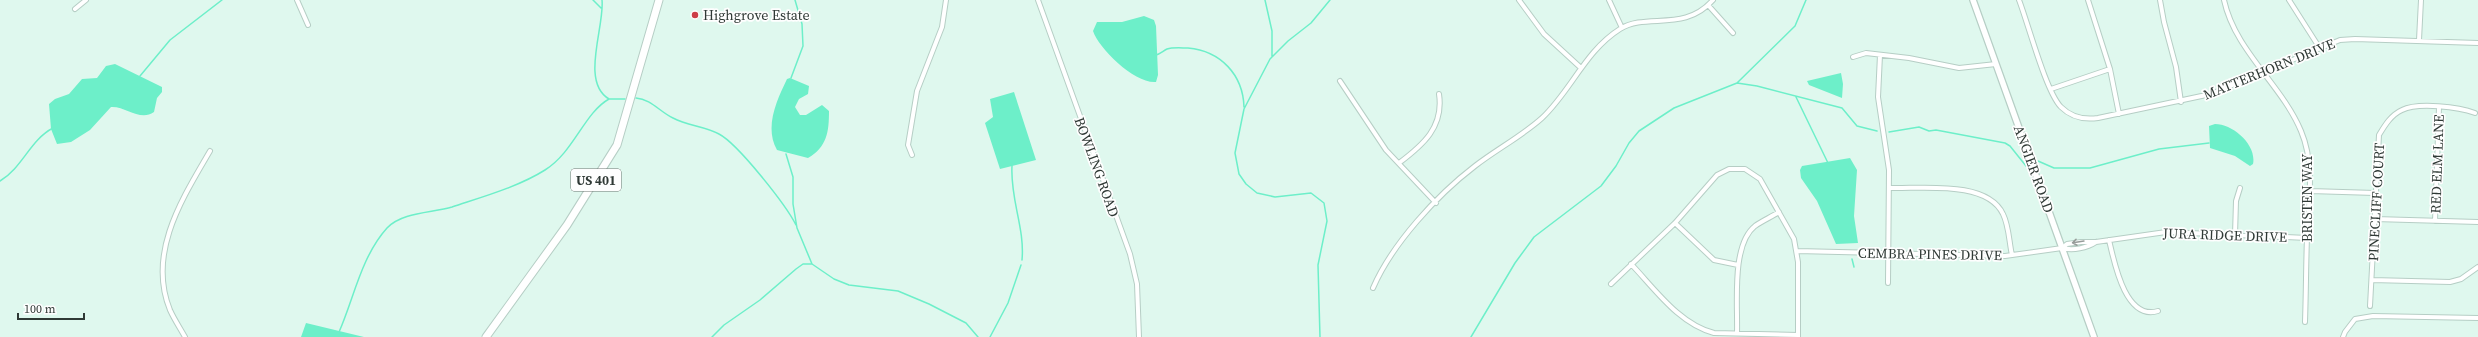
<svg xmlns="http://www.w3.org/2000/svg" width="2478" height="337" font-family="'Source Serif 4',serif">
<rect width="100%" height="100%" fill="#dff8ee"/>
<path fill="#6defc9" d="M1144,16L1154,20L1156,26L1158,75L1156,82C1135,84 1099,49 1093,31L1097,22H1122Z
M115,64L162,87V92L157,98L154,112C140,122 126,106 111,107L90,130L71,142L57,144L51,129L49,104L55,99L69,94L82,79L97,78L106,66Z
M1841,73L1843,84L1842,98L1809,85L1807,81Z
M790,78L809,86L808,94L799,99L795,107L800,115H806L822,105L829,111C829,132 827,147 808,158L777,150C764,127 777,100 787,79Z
M1014,92L1036,160L1000,169L985,123L993,117L990,99Z
M2215,124C2233,124 2257,145 2253,164L2250,166L2235,156L2210,148L2209,126Z
M1850,158L1857,170L1854,216L1858,243L1836,244L1817,201L1801,178L1800,170L1802,166Z
M306,323L364,337H301Z"/>
<g fill="none" stroke-linecap="round" stroke-linejoin="round">
<path stroke="#6defc9" stroke-width="1.5" d="M593,0L601,8
M602,0C605,26 580,82 609,99H625
M1265,0L1272,31V57
M1156,55C1160,54 1163,51 1167,49C1173,47 1182,48 1188,48C1221,51 1243,75 1244,107
M140,76L170,40L222,0
M791,78L803,46L802,24L795,0
M1737,83L1795,26L1806,0
M1796,97L1828,163
M636,98C651,99 660,112 673,118C688,126 705,126 719,134C738,144 786,205 796,225
M1889,132L1919,127L1929,131L1936,130L2005,143L2010,146L2026,166
M786,154L793,177V204L797,228L812,264L834,279L849,285L898,291L929,304L966,323L978,337
M2038,161L2054,168H2090L2159,149L2209,143
M1012,166C1010,199 1025,228 1022,260
M0,181C23,167 30,140 53,128
M1852,259L1854,267
M339,332C354,298 361,257 387,228C402,212 432,213 452,207C482,197 518,187 545,170C574,152 584,113 609,99
M712,337L724,325L760,300L796,269L803,264H812
M990,337L1008,303L1021,265
M1320,337L1318,265L1327,221L1324,203L1311,193L1275,197L1257,193L1246,184L1239,174L1235,153L1244,109L1270,59L1288,41L1311,23L1330,0
M1471,337L1515,263L1534,237L1601,186L1616,166L1629,143L1639,131L1674,108L1737,83L1757,86L1842,108L1857,126L1877,131"/>
<defs>
<path id="street" d="M297,0L308,25
M1038,0L1130,254L1137,284L1139,337
M1519,0L1544,34L1581,68
M1609,0L1622,28
M2019,0C2028,23 2046,92 2061,107C2071,117 2084,120 2098,118L2211,94L2340,40L2355,39L2478,43
M2088,0L2110,69L2119,114
M2160,0L2164,22L2176,67L2181,102
M2224,0C2235,51 2282,85 2301,131C2315,164 2309,202 2307,237C2306,265 2306,293 2305,322
M2289,0L2319,47
M1708,5L1733,33
M75,9L86,0
M2419,40L2421,0
M1880,55L1878,97L1889,170L1888,283
M1853,57L1866,53L1909,58L1959,68L1996,64
M1340,81L1386,150L1436,203
M2051,89L2110,69
M912,155L908,145L917,91L942,27L946,0
M1399,163C1423,145 1444,127 1439,94
M1890,188C1922,189 1987,180 2003,214C2009,226 2009,242 2012,255
M2310,191L2375,193
M2375,219L2478,222
M2435,221L2439,107
M1675,223L1714,260L1738,265
M2235,235L2236,201L2240,188
M2109,240C2114,261 2125,321 2158,311
M2062,248L2067,244L2081,242H2096L2166,232L2307,238
M1797,251L2005,256L2062,248C2073,251 2087,248 2096,242
M1631,264C1655,289 1679,324 1714,333L1798,335
M2372,280L2450,282L2461,279L2478,267
M1611,284L1675,223L1717,175L1729,169H1745L1760,179L1794,239L1798,262V337
M1373,288C1392,244 1437,195 1475,166C1497,149 1522,136 1542,118C1571,91 1585,51 1620,29C1647,12 1684,33 1713,0
M2370,306L2379,135C2385,125 2391,115 2402,110C2418,102 2459,107 2475,113
M1737,333C1738,305 1731,245 1755,226C1762,221 1771,217 1779,212
M185,337C180,328 174,319 170,310C147,253 182,199 210,151
M2343,337L2345,332L2355,319L2373,316L2478,318"/>
<path id="secondary" d="M1973,0L2094,337"/>
<path id="highway" d="M486,337L567,225L617,145L659,0"/>
</defs>
<use href="#street" stroke="#b6cec5" stroke-width="6"/>
<use href="#secondary" stroke="#b6cec5" stroke-width="8"/>
<use href="#highway" stroke="#b6cec5" stroke-width="9"/>
<use href="#street" stroke="#fff" stroke-width="4"/>
<use href="#secondary" stroke="#fff" stroke-width="5.5"/>
<use href="#highway" stroke="#fff" stroke-width="7"/>
</g>
<defs><path id="oneway-shaft" d="M-6 0H5M1.5-3L5.5 0L1.5 3" fill="none" stroke-width="1.6" stroke-linecap="round" stroke-linejoin="round"/></defs>
<use stroke="#979c9a" href="#oneway-shaft" transform="translate(2078 242) rotate(171)"/>
<circle fill="#cd3d47" stroke="#fefefe" stroke-width="1.5" cx="695" cy="15" r="4"/>
<g text-anchor="middle" dominant-baseline="central" stroke-width="3.5" stroke-linejoin="round" paint-order="stroke">
<rect fill="#fefefe" stroke="#6d7471" stroke-width="1" x="571" y="169" width="50" height="22" rx="3"/>
<g font-size="13" font-weight="bold" fill="#2f3935">
<text x="596" y="180">US 401</text>
</g>
<g font-size="14" fill="#2f3935" stroke="#fefefe" text-anchor="start">
<text x="703" y="15">Highgrove Estate</text>
</g>
<g font-size="14" fill="#2f3935" stroke="#fefefe">
<text transform="translate(2269 69) rotate(-22)">MATTERHORN DRIVE</text>
<text transform="translate(2437 164) rotate(-88)">RED ELM LANE</text>
<text transform="translate(1097 167) rotate(70)">BOWLING ROAD</text>
<text transform="translate(2034 169) rotate(70)">ANGIER ROAD</text>
<text transform="translate(2307 198) rotate(-90)">BRISTEN WAY</text>
<text transform="translate(2376 202) rotate(-87)">PINECLIFF COURT</text>
<text transform="translate(2225 235) rotate(2)">JURA RIDGE DRIVE</text>
<text transform="translate(1930 254) rotate(1)">CEMBRA PINES DRIVE</text>
</g>
</g>
<path d="M18 313v6h66v-6" fill="none" stroke="#2f3935" stroke-width="2"/>
<text x="24" y="313" font-size="12" fill="#2f3935" stroke="#fefefe" stroke-width="3" paint-order="stroke">100 m</text>
</svg>
